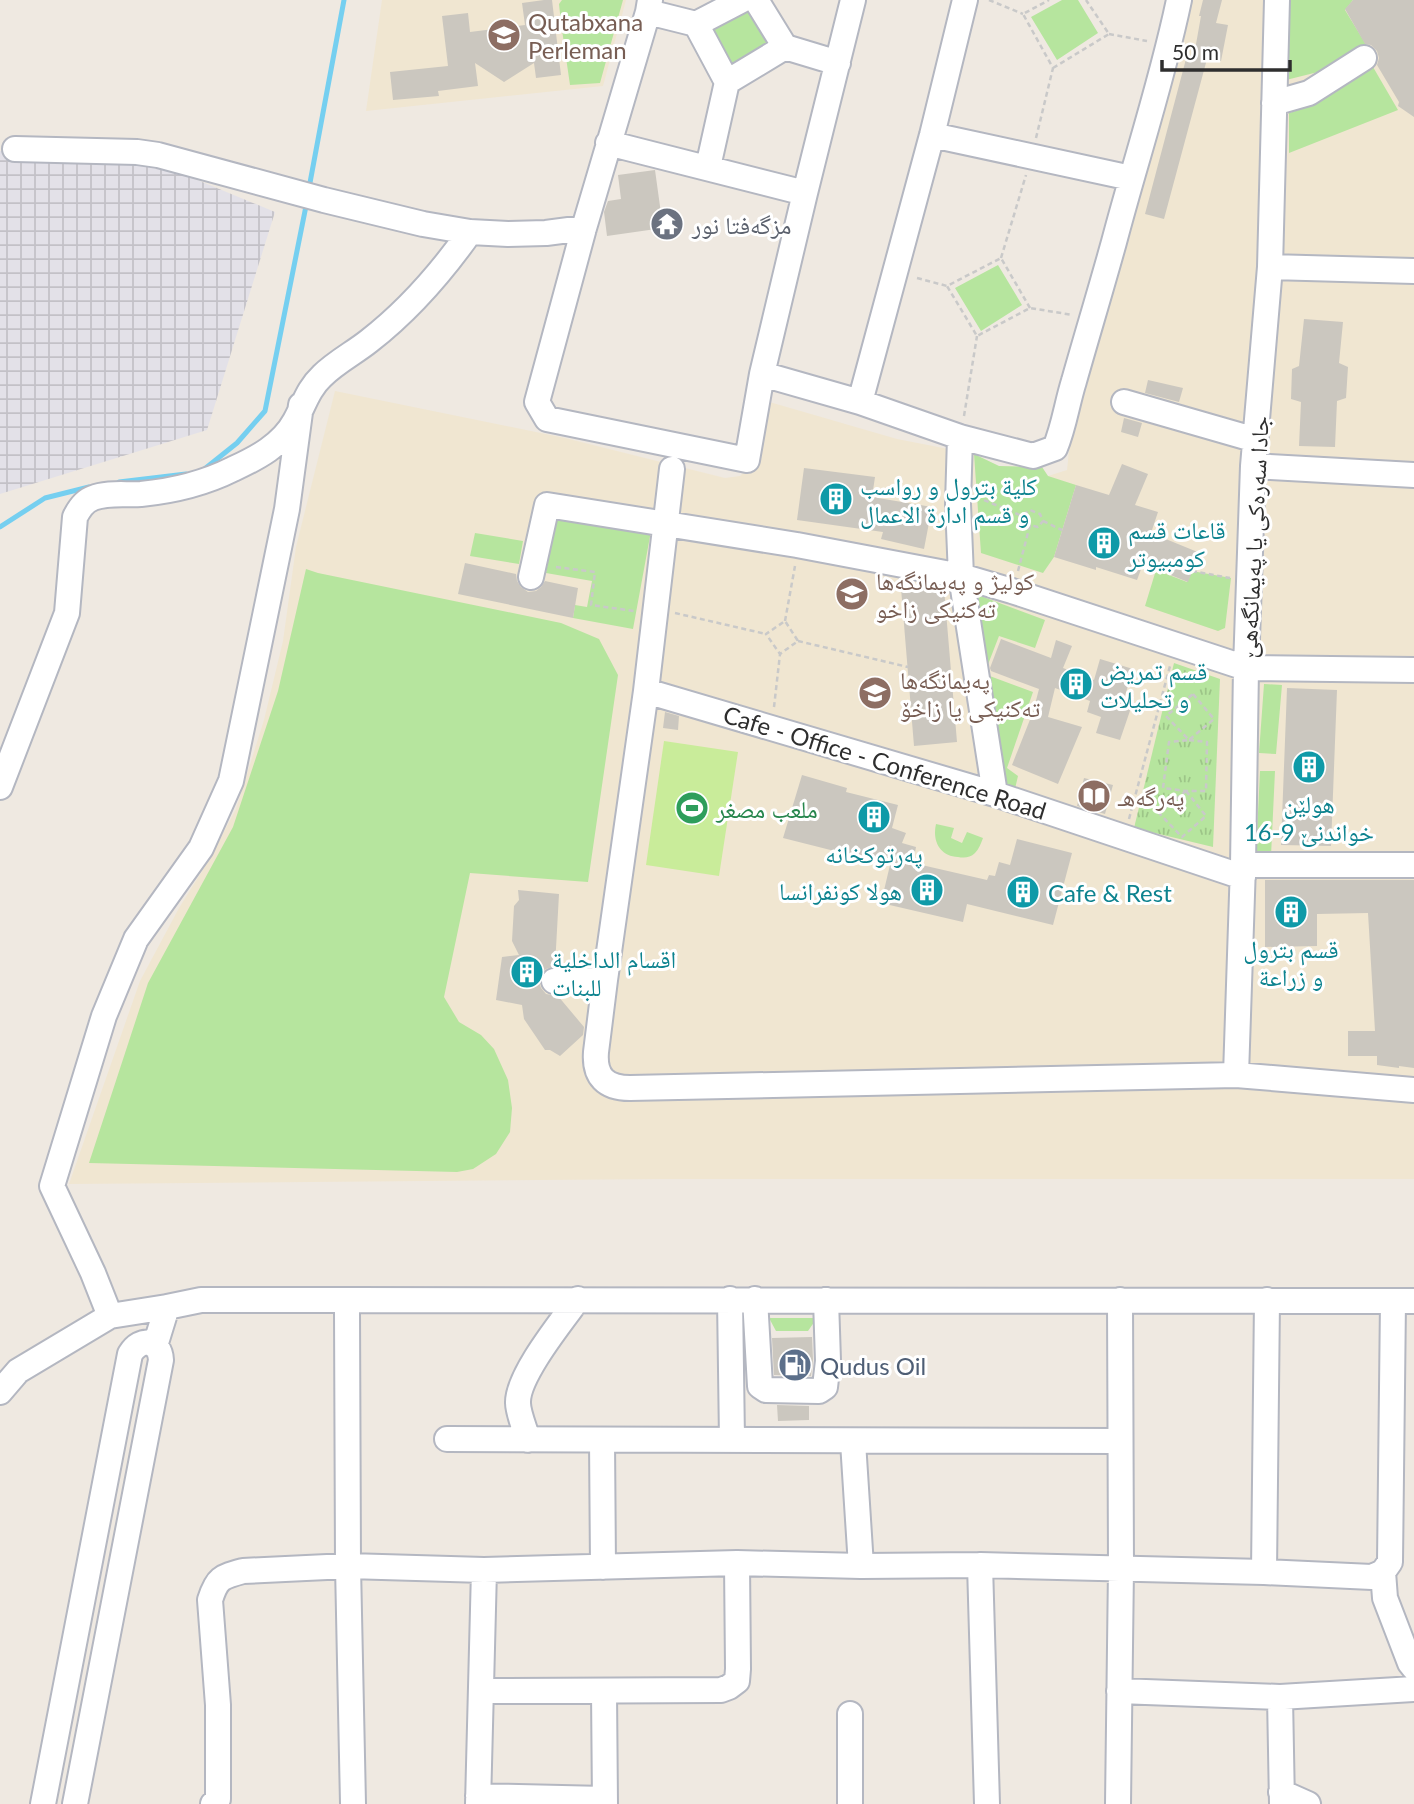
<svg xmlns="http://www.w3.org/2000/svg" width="1414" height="1804" font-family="Lato,'Noto Naskh Arabic',sans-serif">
<defs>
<pattern id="industrial-grid" width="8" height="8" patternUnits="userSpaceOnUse" patternTransform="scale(1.75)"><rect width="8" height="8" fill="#e3e1e8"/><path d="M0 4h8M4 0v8" fill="none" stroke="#c3c1c7"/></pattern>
<pattern id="park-tufts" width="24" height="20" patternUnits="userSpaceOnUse" patternTransform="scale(1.75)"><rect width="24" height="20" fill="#b6e59e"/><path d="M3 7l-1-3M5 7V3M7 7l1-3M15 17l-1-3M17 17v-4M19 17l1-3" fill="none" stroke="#9dc588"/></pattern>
</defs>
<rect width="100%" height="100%" fill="#efe9e1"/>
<path fill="url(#industrial-grid)" d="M0,151L154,162L275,212L207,430L0,494Z"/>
<path fill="#f0e6d1" d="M382,0H626L603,86L366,111Z
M1190,0H1414V1179H661L69,1184L140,981L179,908L209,860L236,809L264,720L283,641L296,547L335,391L565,438L725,478L740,476L749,467L766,401L897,439L974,454L999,466L1042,467L1048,476L1067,470L1069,451Z"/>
<path fill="#b6e59e" d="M562,0H623L600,83L570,85L561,23L559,4Z
M1062,0H1078L1098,33L1057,60L1031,17Z
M1285,0H1353L1345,10L1367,46L1359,48L1326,70L1286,80Z
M752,1L777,45L730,74L703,26Z
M1368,64L1373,67L1398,110L1289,153V113C1319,105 1343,84 1368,64Z
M998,265L1022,305L981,331L955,288Z
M974,454L999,466L1042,467L1048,476L1076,485L1054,557L1043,573L981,553Z
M557,514L651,531L633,629L573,618L575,605L587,607L592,581L546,573Z
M475,533L523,541L519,564L470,556Z
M306,569L318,573L561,623L599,639L618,675L588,882L470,873L444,997L459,1022L481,1035L494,1049L508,1080L512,1108L510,1132L496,1154L473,1169L457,1172L89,1163L148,983L233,827L278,691Z
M1156,570L1187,582L1192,571L1231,578L1225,628L1218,631L1145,606Z
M978,595L1045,620L1035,648L999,636L987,667Z
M987,675L1033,692L1007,768L1018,776L1014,793L998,788Z
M1264,684L1282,685L1276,754L1259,753Z
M1260,771H1275L1271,856L1256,855Z
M936,824L954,828L951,838L962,843L967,832L983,838C981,843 979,849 975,853C970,858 964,858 958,857C940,856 932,841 936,824Z
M769,1318H817L808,1331H776Z"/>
<path fill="url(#park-tufts)" d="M1174,663L1220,679L1213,847L1134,828Z"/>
<path fill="#c9ec9a" d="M664,741L738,752L719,876L646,865Z"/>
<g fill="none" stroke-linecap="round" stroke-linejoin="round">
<path stroke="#75cff0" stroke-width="5" d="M309,188L344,0
M202,471L237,443L265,411L307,201
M119,482L186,474
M0,527L45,498L89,487"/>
</g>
<path fill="#cbc7bf" d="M544,0H552L561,75L536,78L534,63L504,82L475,63L478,86L438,91L439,96L393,100L390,72L448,66L442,16L468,13L470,32L525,25L522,3Z
M1203,0H1222L1216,23L1228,25L1221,61L1207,59L1164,219L1145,214L1186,59L1193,61L1201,16H1199Z
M1353,0H1414V117L1398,106L1399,102L1377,65L1379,58L1377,51L1371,45L1365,44L1345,9Z
M655,170L663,228L607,236L604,212L608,201L621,199L618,175Z
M1304,319L1343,322L1339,363L1348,367L1346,398L1337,401L1335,447L1299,446L1301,402L1291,399L1292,369L1299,366Z
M1148,380L1183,388L1179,402L1145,393Z
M1124,418L1142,423L1138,437L1121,432Z
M1122,464L1148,474L1135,505L1158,512L1151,533L1200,553L1188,582L1143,564L1137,580L1096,567V570L1054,557L1076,485L1109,495Z
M804,468L875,477L872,497L932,507L924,549L881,539L883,532L797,520Z
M465,563L516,574L517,581L521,587L528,592L536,591L541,587L545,581L578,588L573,618L458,594Z
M932,586L944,588L957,742L914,746L901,588Z
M1001,639L1051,658L1056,640L1072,646L1063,668L1094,680L1100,659L1133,669L1124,699L1133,702L1120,740L1096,733L1101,717L1087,712L1090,701L1055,688L1048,717L1082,727L1058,784L1012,765L1033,712L1039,689L991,671L990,668Z
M1287,688L1337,690L1331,846L1281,845Z
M665,712L679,716L678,730L663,728Z
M802,775L847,788L846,792L898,805L892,828L906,833L902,843L916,847L913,863L987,880L989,875L995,876L999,862L1010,865L1017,839L1072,853L1053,925L967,904L963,922L881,903L890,865L783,838Z
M1084,778L1113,785L1105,814L1077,806Z
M1265,880H1414V1068L1399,1066V1068L1377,1065V1056H1348V1031H1375L1368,913L1317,914V946L1265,947Z
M518,890L559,894L555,966L546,969L541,974L539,982L541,988L546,994L558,996L584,1027L583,1035L560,1056L550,1050H545L524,1019L522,1005L496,1000L502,957L519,955L512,941L514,906L519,900Z
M812,1337L813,1360L811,1376L774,1375L772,1338Z
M777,1405L809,1406V1420L778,1421Z"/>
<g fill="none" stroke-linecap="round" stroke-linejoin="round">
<defs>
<path id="minor" d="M650,0L648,12L584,228L537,402L547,419L747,460L762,374
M853,0L805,193L762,374L860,402L960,437L1033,456L1055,448C1064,427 1067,403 1074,381C1087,335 1101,289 1114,242C1135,162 1162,82 1179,0
M648,12L696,24
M785,47L838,63
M727,82L785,47L756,0
M1274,103L1309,93L1364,58
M932,135L1131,178
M608,143L805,193
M15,149L137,152L158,155L324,200L423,224L470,232L508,234L546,233L584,228
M708,167L727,82L696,24L742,0
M1270,267L1414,271
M860,402L932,135L965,0
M1124,402L1256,440
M960,437L958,504L961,576L995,794
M1253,466L1414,475
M672,469L646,691L605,980L596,1052C594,1077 606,1088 630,1088L1236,1075L1414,1090
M531,577L547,505L797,545L961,576L1012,591L1246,668L1414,670
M646,691L995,794L1243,877
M0,787L67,613L75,517C79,509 84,501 93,498C107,492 126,495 141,494C172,491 205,483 233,469C257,458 282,445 295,421C304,405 308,389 322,376C336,362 354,353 369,341C409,310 441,273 470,232
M1243,865H1414
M554,981L605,980
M1236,1075L1243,865L1246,668L1253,466L1270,267L1277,0
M730,1299L732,1440
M755,1299L760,1386L766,1390L819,1391L825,1387L828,1361L826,1300
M110,1316L93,1273L52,1186L104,1016L136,939L201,848L231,781L287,509L301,405
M155,1346L167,1307L201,1300H348
M0,1392L18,1371L110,1316L167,1307
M447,1439C671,1440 895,1442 1120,1441
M528,1440C525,1429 518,1413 518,1403C517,1376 562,1321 578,1299
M602,1440L603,1567
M853,1442L861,1566
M980,1565L987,1804
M1264,1572L1267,1300
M1383,1572L1385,1598L1410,1663L1414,1668
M481,1691L721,1690L729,1687L737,1681L738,1669L737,1563
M604,1691L605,1804
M1119,1691L1280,1697
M850,1714V1804
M1281,1792L1308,1804
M478,1796L605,1799
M43,1804L130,1354C141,1336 160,1340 161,1360L75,1804
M213,1804L218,1799V1705L210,1600C217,1578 221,1577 243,1571L348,1566L484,1570L737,1563L861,1566L980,1565L1264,1572L1372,1577L1383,1572L1390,1562L1393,1301
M353,1804L348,1566L347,1311L348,1300L1414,1301
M478,1804L484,1570
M1118,1804L1121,1568L1120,1300
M1282,1804L1280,1697L1414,1689"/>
</defs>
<use href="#minor" stroke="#b4b7c1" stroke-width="28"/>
<path stroke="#c9c9c9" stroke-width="2.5" stroke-dasharray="5 3.5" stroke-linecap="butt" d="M989,0L1023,14
M1109,34L1147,41
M1053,68L1109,34L1086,0
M1036,138L1053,68L1023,14L1049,0
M1001,258L1026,175
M917,278L947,286
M1030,308L1001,258L947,286L977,336L1030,308L1073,315
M964,416L977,336
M984,500L1022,516
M1043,521L1062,530
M556,567L595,572L591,605L634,611
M1018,571L1030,525L1038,527L1043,521L1040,514L1030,510L1022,516L1030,525
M1192,571L1230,578
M675,613L766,634
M785,621L795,566
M798,641L908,667
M1193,694L1214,719L1189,740L1166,716Z
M774,707L780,654L766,634L785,621L798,641L780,654
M1189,740L1207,742L1206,791H1186L1163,788L1169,742Z
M1186,791L1206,816L1182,837L1159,813Z
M1129,819L1170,666"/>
<use href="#minor" stroke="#fff" stroke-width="24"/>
</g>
<defs>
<symbol id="school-disc" viewBox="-11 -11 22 22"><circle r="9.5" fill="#8d6e63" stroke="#fff"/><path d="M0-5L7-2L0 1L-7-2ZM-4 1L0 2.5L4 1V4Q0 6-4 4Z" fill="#fff"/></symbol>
<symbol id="temple-disc" viewBox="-11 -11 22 22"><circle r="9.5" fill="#6b7280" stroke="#fff"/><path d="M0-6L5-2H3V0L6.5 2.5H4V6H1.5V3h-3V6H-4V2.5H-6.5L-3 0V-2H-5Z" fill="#fff"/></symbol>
<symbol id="building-disc" viewBox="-11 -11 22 22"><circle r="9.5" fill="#0f9aa8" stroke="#fff"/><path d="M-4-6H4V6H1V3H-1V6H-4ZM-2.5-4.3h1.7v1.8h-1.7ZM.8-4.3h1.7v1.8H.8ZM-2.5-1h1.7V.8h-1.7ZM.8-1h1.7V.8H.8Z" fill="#fff"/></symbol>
<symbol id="university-disc" viewBox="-11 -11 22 22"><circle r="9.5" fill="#8d6e63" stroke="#fff"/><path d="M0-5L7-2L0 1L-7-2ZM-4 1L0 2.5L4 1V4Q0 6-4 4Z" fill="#fff"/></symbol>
<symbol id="library-disc" viewBox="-11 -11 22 22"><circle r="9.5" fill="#8d6e63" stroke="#fff"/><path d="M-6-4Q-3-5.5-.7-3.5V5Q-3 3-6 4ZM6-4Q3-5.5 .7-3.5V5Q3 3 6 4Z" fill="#fff"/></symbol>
<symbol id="stadium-disc" viewBox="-11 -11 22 22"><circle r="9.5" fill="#2e9e5b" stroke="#fff"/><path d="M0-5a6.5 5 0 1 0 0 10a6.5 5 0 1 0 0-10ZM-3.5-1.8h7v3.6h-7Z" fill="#fff"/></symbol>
<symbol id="fuel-disc" viewBox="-11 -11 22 22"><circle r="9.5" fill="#5c6f8a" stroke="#fff"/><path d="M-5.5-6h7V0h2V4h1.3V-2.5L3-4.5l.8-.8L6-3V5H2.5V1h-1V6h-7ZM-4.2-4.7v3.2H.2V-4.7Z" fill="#fff"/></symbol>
</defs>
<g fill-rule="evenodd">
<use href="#school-disc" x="485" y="16" width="38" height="38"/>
<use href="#temple-disc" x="648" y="205" width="38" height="38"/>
<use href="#building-disc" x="817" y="480" width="38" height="38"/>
<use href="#building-disc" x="1085" y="524" width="38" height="38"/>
<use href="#university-disc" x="833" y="575" width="38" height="38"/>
<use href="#building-disc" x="1057" y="665" width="38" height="38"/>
<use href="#university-disc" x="856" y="674" width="38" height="38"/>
<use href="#building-disc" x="1290" y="748" width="38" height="38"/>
<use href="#library-disc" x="1075" y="777" width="38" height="38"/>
<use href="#stadium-disc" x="673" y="789" width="38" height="38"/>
<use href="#building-disc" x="855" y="798" width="38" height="38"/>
<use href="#building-disc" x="908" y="871" width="38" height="38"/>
<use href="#building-disc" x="1004" y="873" width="38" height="38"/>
<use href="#building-disc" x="1272" y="893" width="38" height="38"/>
<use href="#building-disc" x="508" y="953" width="38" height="38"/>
<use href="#fuel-disc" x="776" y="1346" width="38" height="38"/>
</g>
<g text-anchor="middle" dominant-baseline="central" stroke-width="6" stroke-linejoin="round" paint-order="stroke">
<g font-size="24" fill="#785e54" stroke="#fff" text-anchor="start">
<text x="528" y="21">Qutabxana<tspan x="528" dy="28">Perleman</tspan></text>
<text x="876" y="580">كوليژ و په‌يمانگه‌ها<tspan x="876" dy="28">ته‌كنيكى زاخو</tspan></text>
<text x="900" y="679">پەیمانگەها<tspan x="900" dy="28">تەکنیکی یا زاخۆ</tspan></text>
<text x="1118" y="796">په‌رگه‌هـ</text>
</g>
<g font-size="24" fill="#5b616d" stroke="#fff" text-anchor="start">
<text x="692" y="224">مزگەفتا نور</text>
</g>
<g font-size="24" fill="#0d838f" stroke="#fff" text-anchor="start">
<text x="860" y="485">كلية بترول و رواسب<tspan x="860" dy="28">و قسم ادارة الاعمال</tspan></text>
<text x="1128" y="529">قاعات قسم<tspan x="1128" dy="28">کومبیوتر</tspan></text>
<text x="1100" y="670">قسم تمریض<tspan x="1100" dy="28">و تحلیلات</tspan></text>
<text x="1309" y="803" text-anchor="middle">هولێن<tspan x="1309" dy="28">خواندنێ 9-16</tspan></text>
<text x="874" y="853" text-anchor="middle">په‌رتوكخانه‌</text>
<text x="902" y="890" text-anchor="end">هولا كونفرانسا</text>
<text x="1048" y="892">Cafe &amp; Rest</text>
<text x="1291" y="948" text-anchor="middle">قسم بترول<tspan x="1291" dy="28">و زراعة</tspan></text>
<text x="552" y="958">اقسام الداخلیة<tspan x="552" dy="28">للبنات</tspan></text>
</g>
<g font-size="24" fill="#2e2e2e" stroke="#fff">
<text transform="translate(1253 537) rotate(-87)">جادا سه‌ره‌كى يا په‌يمانگه‌هێ</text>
<text transform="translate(885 762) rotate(17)">Cafe - Office - Conference Road</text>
</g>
<g font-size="24" fill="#27864d" stroke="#fff" text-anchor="start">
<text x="716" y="808">ملعب مصغر</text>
</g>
<g font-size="24" fill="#4e5e75" stroke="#fff" text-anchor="start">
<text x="820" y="1365">Qudus Oil</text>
</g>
</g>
<path d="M1162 60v10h128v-10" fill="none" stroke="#2e2e2e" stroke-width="3.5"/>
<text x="1172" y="60" font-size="21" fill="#2e2e2e" stroke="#ffffff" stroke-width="5" paint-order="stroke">50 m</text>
</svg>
